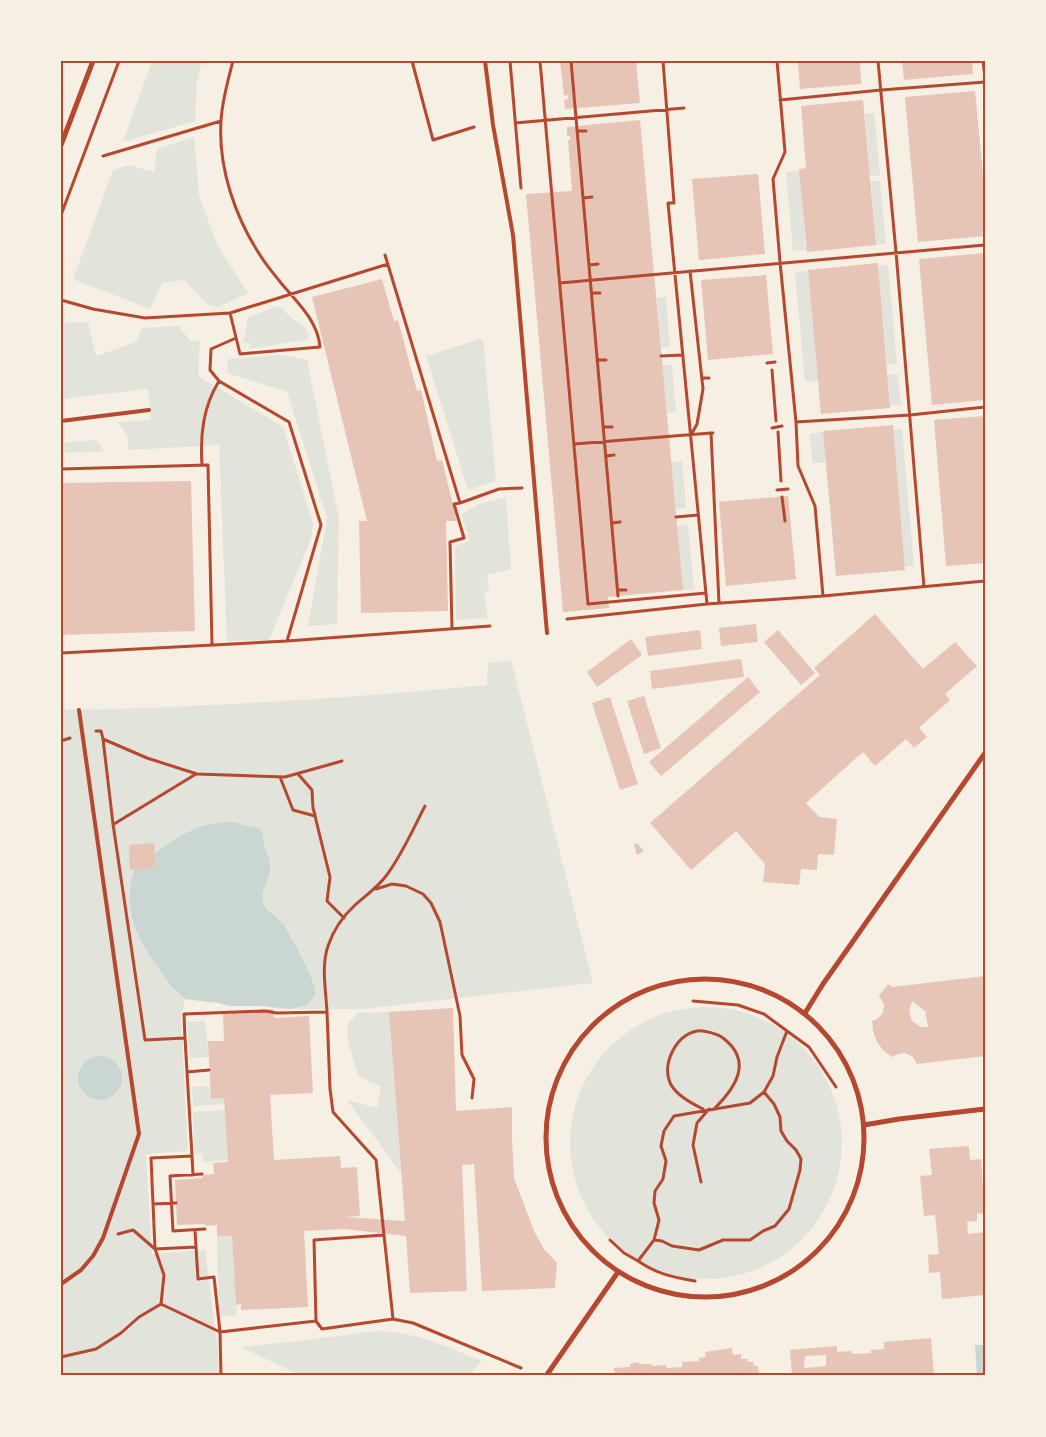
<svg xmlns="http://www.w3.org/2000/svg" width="1046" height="1437" font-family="Spectral,serif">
<rect width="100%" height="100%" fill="#f6efe4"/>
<path fill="#e2e4dc" d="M152,61H202L197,81L195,121L123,142Z
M874,113L880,176H870L865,114Z
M194,137L199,195L217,245L248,293L218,307L208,305L184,280L162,283L150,309L73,279L113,170L129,165L154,172L157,149Z
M800,171L806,250L793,251L786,172Z
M871,181H880L886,244L876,245Z
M888,265L897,364L887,365L878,266Z
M808,271L818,381L805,382L795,272Z
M666,297L670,347H661L657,298Z
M278,306L306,329L310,339L249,349L251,343H243L248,317Z
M88,322L96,356L136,342L142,328L179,326L191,342L200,340L198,376L283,427L313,523L311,539L269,640L227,641L219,445L129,450L127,435L118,422L151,420L148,389L61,399V323Z
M483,338L496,481L468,490L426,356Z
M282,355L307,360L339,519L337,624L308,626L327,518L287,392L227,373L228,359Z
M662,365H672L676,413H667Z
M898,374L901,405L890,406L887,375Z
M902,429L914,566L905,567L893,430Z
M823,432L826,462L812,463L810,434Z
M96,440L104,451L61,453V443Z
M682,461L686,508L676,509L671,462Z
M506,497L511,569L487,575L489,590L484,592L488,618L456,620L455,546L470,541L461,514L480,504Z
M688,524L694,589L683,590L677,526Z
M511,660L593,983L362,1009H280L263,1006H229L219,1003L185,999L181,1017L188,1151L146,1154L152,1254L205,1250L218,1350L219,1376H61V710C204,708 345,698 487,685L488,663Z
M570 1143a136 136 0 1 1 272 0a136 136 0 1 1-272 0Z
M389,1012L401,1173L347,1100L377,1108L381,1087L359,1077L348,1043L347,1025L358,1013Z
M205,1021L209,1057L190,1058L187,1022Z
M210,1086L211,1099L224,1098V1104L193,1106L192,1087Z
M225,1110L228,1160L203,1162V1153L195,1154L193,1112Z
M217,1236H232L237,1315L219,1316Z
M376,1331C415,1331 447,1347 482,1361L471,1373L423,1376H302L241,1347L307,1340Z"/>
<path fill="#c9d6d2" d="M232,822L258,828L263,832C261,846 271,855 270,869C270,880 260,890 263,902C266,912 277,916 283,924C291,936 311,973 314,986C316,990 315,993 314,997L307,1005L291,1009L263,1006H229L219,1003L185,999L167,982V980C159,968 149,957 143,944C130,922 125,893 135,869L156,868L155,853C181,835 199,822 232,822Z
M78 1078a22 22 0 1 1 44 0a22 22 0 1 1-44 0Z
M975,1345H985V1376H977Z"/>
<path fill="#e6c5b7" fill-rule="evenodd" d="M560,61H636L640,103L565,109L564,100L568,99V95L564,96Z
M798,61H860L861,84L800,89Z
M902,61H972L973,74L904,80Z
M975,91L985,196V236L918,242L905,97Z
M863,100L876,245L807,252L799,169L806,168L801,106Z
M640,120L683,590L608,597L609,608L563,612L526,194L572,191L568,140H570V136H567V127Z
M758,174L765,254L699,260L692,179Z
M985,253V400L932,405L919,259Z
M878,263L890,408L821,414L808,270Z
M766,275L773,354L708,360L701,280Z
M382,279L394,321L398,320L417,391L421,390L437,461L442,460L457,521H446L448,611L361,613L359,521H367L312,297Z
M985,416V563L946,566L934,420Z
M893,425L905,570L836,576L823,431Z
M191,481L195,631L61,635V483Z
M788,496L796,579L726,586L719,502Z
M875,614L923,669L955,642L977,666L945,694L950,700L919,728L927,737L914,748L906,739L875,766L863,752L806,803L819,817L837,819L834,855L818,854L817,870L801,869L799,885L763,882L765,864L736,831L691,870L650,823L820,675L814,668Z
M756,624L758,642L721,646L719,628Z
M700,630L702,649L648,656L645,637Z
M778,630L815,673L801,685L764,642Z
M631,639L642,655L597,687L587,672Z
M741,659L744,677L652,689L650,671Z
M748,677L760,692L661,776L649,762Z
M644,696L661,748L644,754L627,701Z
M610,697L638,784L620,790L592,703Z
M154,843L156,868L130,870L129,845Z
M637,843L644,851L637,855L634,845Z
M985,976V1056L917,1064L913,1057L905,1053L898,1054L892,1057L883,1050L877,1042L873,1031L872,1021L877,1019L883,1013L884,1004L879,996L888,984L893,987ZM912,1001L925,1011L928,1027H921L912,1021L909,1011Z
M453,1008L456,1111L512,1107V1138L514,1178L534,1231L544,1249L557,1263L555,1288L482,1291L474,1164L462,1165L467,1291L410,1293L406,1236L344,1229L304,1231L308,1307L241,1310V1304L236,1305L232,1236H217V1225L206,1226L204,1224L177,1225L175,1180L203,1178L202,1175L214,1174L213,1163L228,1162L224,1098L211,1099L208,1041H224L223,1012L273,1009L274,1018L309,1016L313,1093L270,1095L274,1160L340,1156L341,1168L357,1167L360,1216L344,1217L405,1221L389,1012Z
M969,1146L970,1160L981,1159L985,1213L977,1214V1221L967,1222L968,1234L985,1232V1295L942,1299L940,1272L929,1273L928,1255L939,1254L935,1215L924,1216L920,1176L932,1175L929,1149Z
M931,1338L934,1376H792L790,1350L837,1346V1352L851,1351L852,1354L871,1353V1350L884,1349V1342ZM826,1355V1366L806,1368L804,1367L805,1356Z
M732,1348L733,1355L741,1354V1359H747L748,1362H753L754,1366H758L759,1376H615L614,1368L630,1367V1364L639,1362V1364H651L652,1366L666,1365L667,1368L682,1367V1362L699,1361V1358L706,1357L705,1352Z"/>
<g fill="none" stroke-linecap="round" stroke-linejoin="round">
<path stroke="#b5482f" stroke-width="3" d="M233,61C228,80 222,101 221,121C218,167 235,217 260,255C266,265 274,274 281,283C297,302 318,321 320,347L240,354L230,313L388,264
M412,61L433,140L474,127
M510,61L521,188
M540,61L588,604L706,593
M571,61L618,596
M663,61L674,203H668L707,604
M777,61L785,152L773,179L780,262L796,422L798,466L815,506L823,596
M878,61L896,252L924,587
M983,61L985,78
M780,100L881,90L985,82
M515,123L684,108
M577,131H586
M103,156L221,121
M583,198L592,197
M61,215L119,61
M385,255L460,503L454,504L464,538L450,542L452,629
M589,265L598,264
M690,271L703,389L697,424L691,435
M560,283L985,245
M592,293H600
M61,300L93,309L145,318L230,313
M236,338L211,349L210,370L219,381L289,422L321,525L287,641
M661,356L683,355
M597,360H606
M767,363L775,362
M772,370L776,421
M702,378H709
M796,422L910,415L985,407
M603,427H612
M772,428L782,426
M778,432L781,481
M713,433H711L719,603
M574,444L711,433
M606,456L614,455
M202,465C200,435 203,407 219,381
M61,469L208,465L212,645
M777,490L788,489
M782,497L785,521
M460,503L499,489L522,488
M676,517L698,515
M612,523L620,522
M618,590H626
M567,619L707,604L823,596L985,581
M61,653L287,641L490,626
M96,731H101L103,739L147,758L197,774L285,777L342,761
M103,739L113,824L145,1040L185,1038L192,1156L151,1158L155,1249L164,1275L161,1304
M61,741L70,738
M298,774L312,790L313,808L315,815
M280,777L293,810L315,816L330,877L327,901L344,918
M114,824L196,774
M376,889L392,884L406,886L423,894L431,903L440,922L460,1016L462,1055L474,1079L472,1098
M693,1001L738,1005L764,1014L787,1031
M185,1038L184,1014L265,1011L277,1013L327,1012C326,991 321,966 328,946C333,931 343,916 355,905C366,895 377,888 386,876C402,855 413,829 425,806
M187,1072L209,1070
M703,1109C691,1103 676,1095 670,1083C662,1063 676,1035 697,1031C704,1030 718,1034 723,1038C753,1061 736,1087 715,1108
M192,1156L193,1175
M202,1174L170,1176L173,1231L205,1229
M701,1182L693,1145L697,1123L709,1109
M153,1204L176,1203
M195,1230L196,1247
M118,1234L133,1230L155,1249L196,1247L198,1279L214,1277L220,1332L221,1376
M384,1235L393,1319
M610,1240L624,1253L638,1261L654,1240L659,1220L654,1203L655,1191L663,1179L666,1161L661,1146L664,1131L674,1116L750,1103L764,1092L773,1076L777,1057L787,1031L809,1047L836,1087
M654,1240L662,1241L672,1246L699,1250L723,1240H750L763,1231L775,1226L789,1209L800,1170L801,1159L796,1150L787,1141L781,1131L780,1117L774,1104L764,1092
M638,1261C657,1274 672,1277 695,1281
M316,1321L322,1329L393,1319L413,1323L521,1368
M61,1357L96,1349L121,1333L139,1317L161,1304L220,1332L316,1321L314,1240L384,1235L376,1160L333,1112L330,1089L327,1012"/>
<path stroke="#b5482f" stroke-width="4" d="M485,61L493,125L513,235L547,633
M61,421L149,410
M61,1284L81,1270L93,1256L103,1238L139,1134L79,710"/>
<path stroke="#b5482f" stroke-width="5" d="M61,145L93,61
M546 1138a159 159 0 1 1 318 0a159 159 0 1 1-318 0Z
M805,1013L823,984L985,753
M864,1125L899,1119L985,1109
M546,1376L618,1272"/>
</g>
<rect width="1046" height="1437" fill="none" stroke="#f6efe4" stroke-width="125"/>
<rect x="62" y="62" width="922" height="1312" fill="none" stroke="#b5482f" stroke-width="2"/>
</svg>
